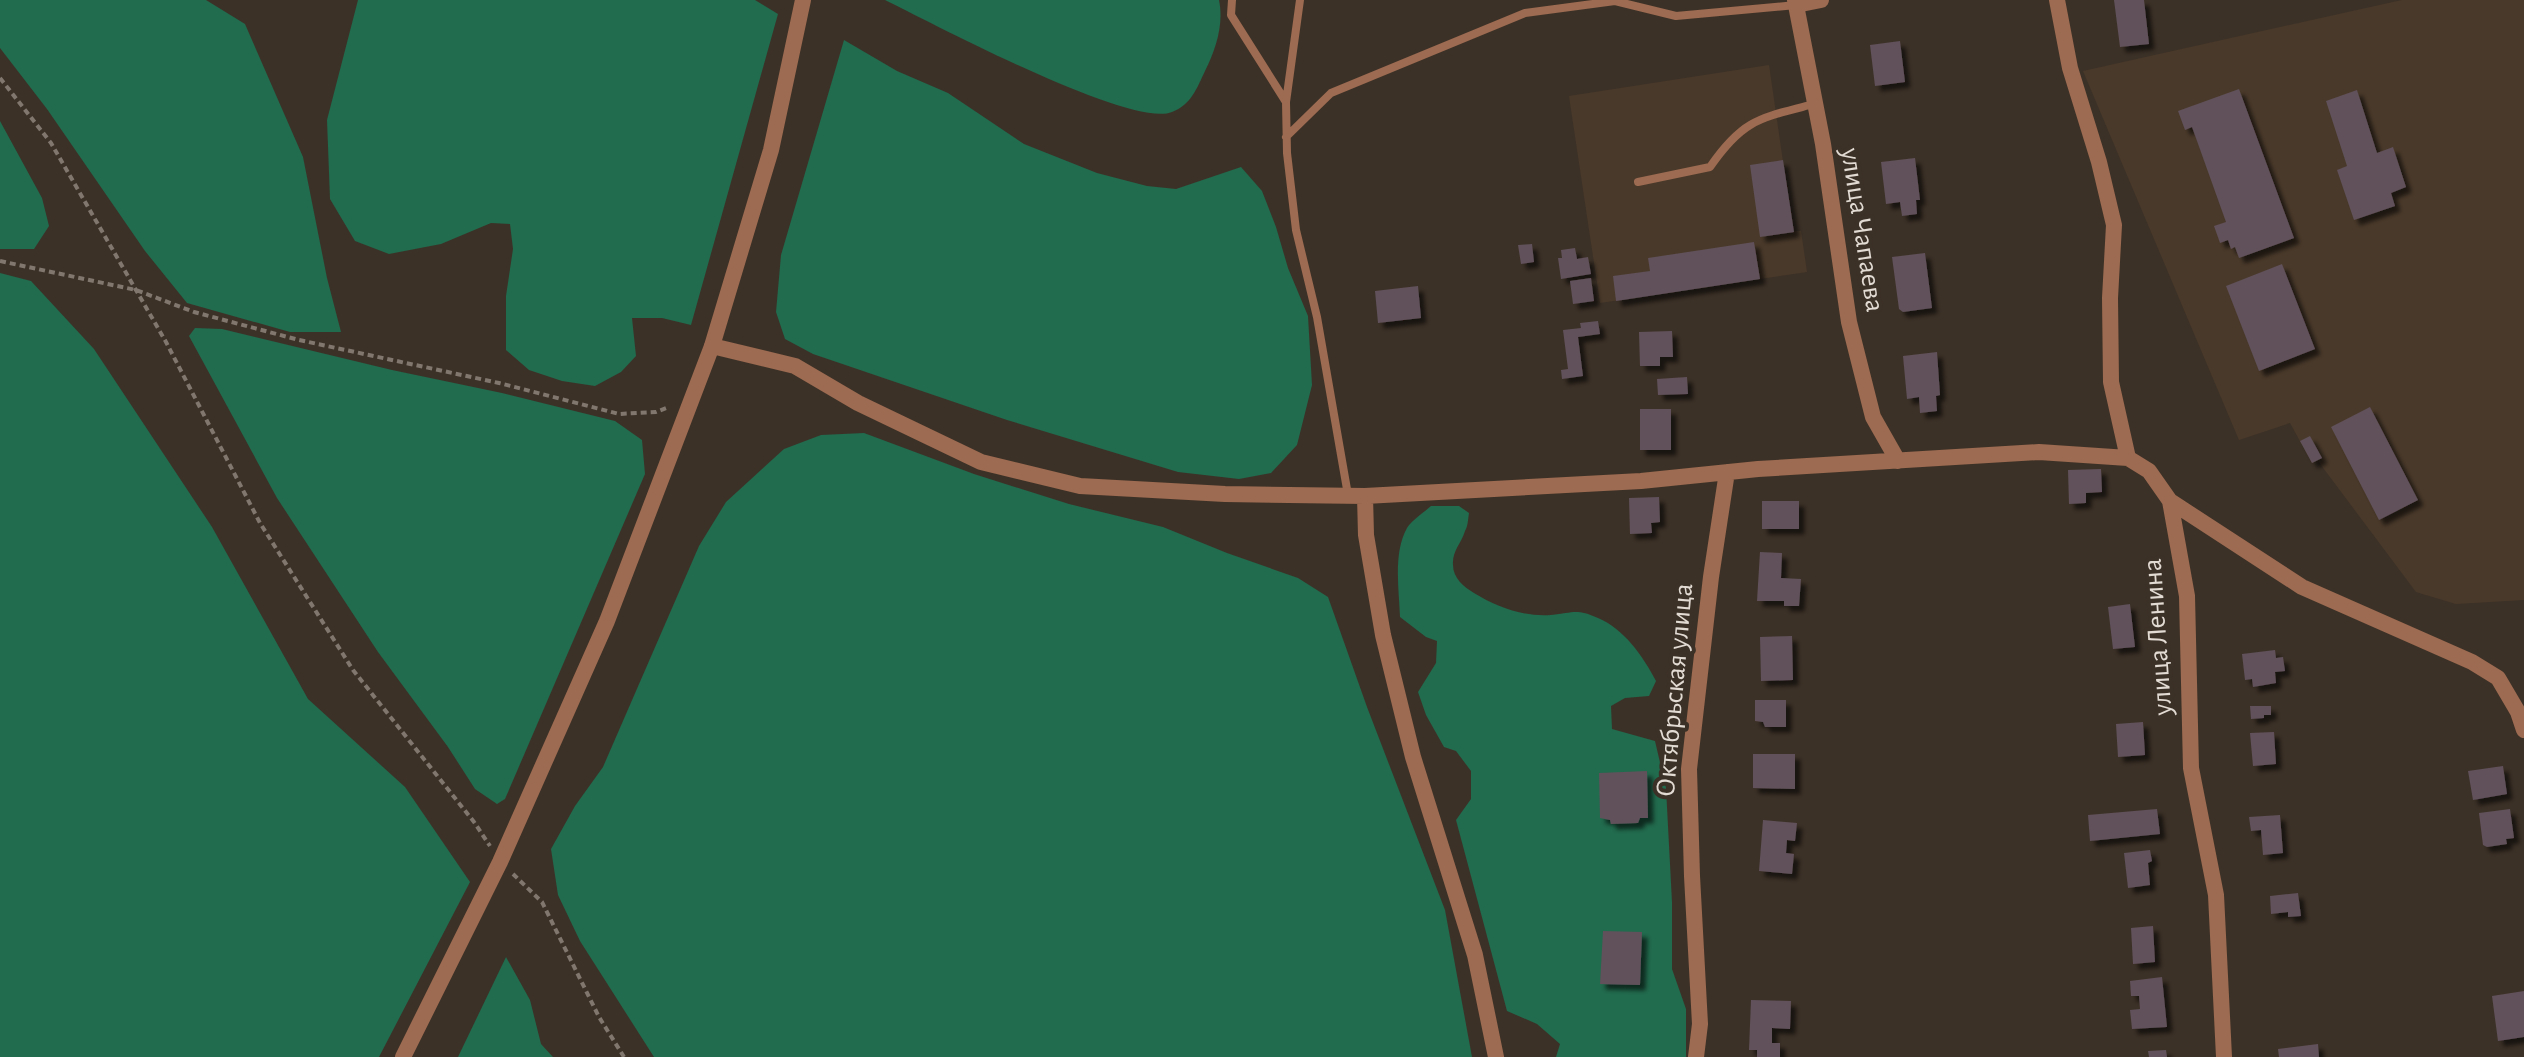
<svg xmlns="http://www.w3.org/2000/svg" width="2524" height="1057" font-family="'Alegreya Sans',sans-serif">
<defs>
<filter id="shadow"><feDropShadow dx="5.5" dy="5.5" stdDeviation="2" flood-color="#0009"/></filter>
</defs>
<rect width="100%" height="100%" fill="#3c3127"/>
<path fill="#49392a" d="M2402,0H2524V600L2456,604L2416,592L2318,461L2312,463L2290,423L2239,440L2083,71Z
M1769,65L1793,231H1801L1807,272L1600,303L1569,96Z"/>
<path fill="#216b4e" d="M0,0H206L245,24L303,157L327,278L341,332H290L187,303L145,251L47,109L0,48Z
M358,0H755L778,14L691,325L662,318H632L636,356L621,372L595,386L562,381L529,370L506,350V296L513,249L510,224L491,223L441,244L389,254L355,241L330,199L327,120Z
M885,0H1219C1224,24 1216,49 1205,71C1197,88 1191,105 1172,112C1131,129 932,23 885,0Z
M844,40L897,71L948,93L1024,144L1097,173L1147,186L1176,189L1241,167L1262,191L1276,227L1288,268L1308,316L1312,385L1297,445L1271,473L1239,479L1178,472L1007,420L813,354L785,339L776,312L781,255Z
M0,121L42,198L49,226L34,249H0Z
M0,273L31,281L94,349L212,527L308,699L405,787L470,882L379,1057H0Z
M195,328L222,329L392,370L502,393L615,421L642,440L645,474L505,799L497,804L475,789L448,747L378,652L277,498L189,336Z
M864,433L974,474L1069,504L1163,527L1227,553L1298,578L1328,597L1367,707L1445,910L1472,1057H654L580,941L558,895L551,849L575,806L603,767L699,546L726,502L784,449L821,435Z
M1431,506H1459L1469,513C1468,519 1468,526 1465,531C1461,544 1452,551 1453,565C1453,578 1464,587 1474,593C1497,607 1523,617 1551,615C1573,613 1576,608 1598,618C1624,629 1643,656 1656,681L1649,696L1625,698L1611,706L1612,729L1655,741L1666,788L1672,902V969L1686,1009V1057H1556L1560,1044L1537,1024L1507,1011L1456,820L1471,799V771L1456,751L1444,747L1426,715L1418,692L1436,663L1437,641L1426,637L1400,617C1399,589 1393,553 1407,528C1412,520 1423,513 1431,506Z
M506,957L530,1000L541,1044L553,1057H458Z"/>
<path fill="#60515a" filter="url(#shadow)" d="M2114,0H2144L2149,44L2120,47Z
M1900,41L1905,82L1875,86L1870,45Z
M2239,89L2294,238L2239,258L2235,247L2231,249L2228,240L2220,243L2214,226L2226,222L2192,127L2185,130L2178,111Z
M2357,90L2377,153L2393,147L2406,187L2391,193L2395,206L2354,220L2337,170L2347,166L2326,101Z
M1915,158L1920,200H1916L1917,214L1902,216L1900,202L1886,204L1881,162Z
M1783,160L1794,232L1760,237L1750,165Z
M1754,242L1760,279L1616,301L1613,276L1650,271L1648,258Z
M1532,244L1534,262L1521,264L1518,245Z
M1575,248L1577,259L1588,257L1591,274L1561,279L1558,258H1562L1561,250Z
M1925,253L1932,308L1903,312L1899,309L1892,257Z
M2282,264L2315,349L2259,371L2226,286Z
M1591,278L1594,301L1573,304L1570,281Z
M1418,286L1421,318L1378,323L1375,291Z
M1598,321L1600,334L1578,337L1583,376L1562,379L1561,370L1568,369L1563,330L1581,328L1580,323Z
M1672,331L1673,357H1660V366H1640L1639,332Z
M1937,352L1940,395L1936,396L1937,411L1920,413L1919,397L1907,399L1903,356Z
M1687,377L1688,394L1658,395L1657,379Z
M2370,407L2418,500L2379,520L2331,427Z
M1640,409H1671V450H1640Z
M2310,436L2322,458L2312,463L2300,441Z
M2101,469L2102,492L2086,493V503L2069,504L2068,470Z
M1659,497L1660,522L1651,523L1652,533L1630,534L1629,498Z
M1762,501H1799V529H1762Z
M1760,552L1782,553L1781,578L1801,579L1799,606H1784V601H1757Z
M2130,604L2135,647L2113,649L2108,607Z
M1792,636L1793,680L1761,681L1760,637Z
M2275,650L2276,658L2283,657L2285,671L2275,672L2276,683L2253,687L2252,679L2245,680L2242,654Z
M1755,700H1786V727H1765L1763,722L1755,721Z
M2250,706H2271V715H2264V718L2251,719Z
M2143,722L2145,755L2118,757L2116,724Z
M2274,732L2276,764L2253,766L2250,733Z
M1753,754H1795V789L1753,788Z
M2503,766L2507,794L2473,800L2468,771Z
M1647,771L1648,818H1640L1638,823L1611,824L1610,820L1600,818L1599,773Z
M2157,809L2160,834L2090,841L2088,815Z
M2510,809L2514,838L2506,839L2507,844L2487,847L2483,845L2479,813Z
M2280,815L2283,853L2263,855L2261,830L2251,831L2249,817Z
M1763,820L1797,823L1795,841L1787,840L1786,853L1794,854L1792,874L1759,871Z
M2150,850L2152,861L2148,863L2150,885L2128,888L2124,853Z
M2298,893L2301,916L2288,917V912L2271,914L2270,896Z
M2153,926L2155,962L2133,964L2131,928Z
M1603,931L1642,932L1640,985L1600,984Z
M2162,977L2167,1027L2132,1029L2130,1010L2140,1009L2139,996H2131L2130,981Z
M2524,991V1037L2498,1041L2492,996Z
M1751,1000L1791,1001L1790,1029L1772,1028V1043H1780V1057H1757V1050H1749Z
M2318,1044L2319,1057H2279L2278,1049Z
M2166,1050L2167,1057H2149L2148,1051Z"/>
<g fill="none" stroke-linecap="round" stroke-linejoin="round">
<path stroke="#81776f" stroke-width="4" stroke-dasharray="6 4" stroke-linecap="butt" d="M0,78L51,143L166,342L260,523L353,670L474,822L490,846
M0,261L136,290L194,312L299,340L499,383L619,414L656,412L669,407
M513,874L542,902L599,1017L624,1057"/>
<path stroke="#9d6b51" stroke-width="8" d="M1232,0L1231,15L1286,102L1287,153L1296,230L1317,317L1348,495
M1286,102L1300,0
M1286,137L1331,93L1525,13L1615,1L1676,16L1796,5
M1638,182L1710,167C1743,119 1760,118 1814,104"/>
<path stroke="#9d6b51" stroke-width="16" d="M1795,0L1823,144L1849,322L1873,417L1898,461
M2057,0L2070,68L2099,162L2114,225L2110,298L2111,382L2128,458L2149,471L2170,501L2187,596L2191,768L2216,895L2224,1057
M1796,5L1821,0
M712,346L795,366L858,403L981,462L1080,486L1225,494L1365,496L1641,481L1758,469L2039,452L2128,458
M1365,496L1366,535L1383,635L1413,757L1475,955L1496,1057
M2170,501L2302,587L2472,662L2498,678L2518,712L2524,730
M1696,1057L1700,1024L1692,876L1689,769L1711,577L1727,472"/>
<path stroke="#9d6b51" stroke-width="16" d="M403,1057L500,862L607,621L712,346L771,150L803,0"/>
</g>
<g text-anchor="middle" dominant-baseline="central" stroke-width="8" stroke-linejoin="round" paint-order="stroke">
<g font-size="28" fill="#e2dbd4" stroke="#3c3127">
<text transform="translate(1862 230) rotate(81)">улица Чапаева</text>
<text transform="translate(2158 637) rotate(-94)">улица Ленина</text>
<text transform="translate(1675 690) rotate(-85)">Октябрьская улица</text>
</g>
</g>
</svg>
